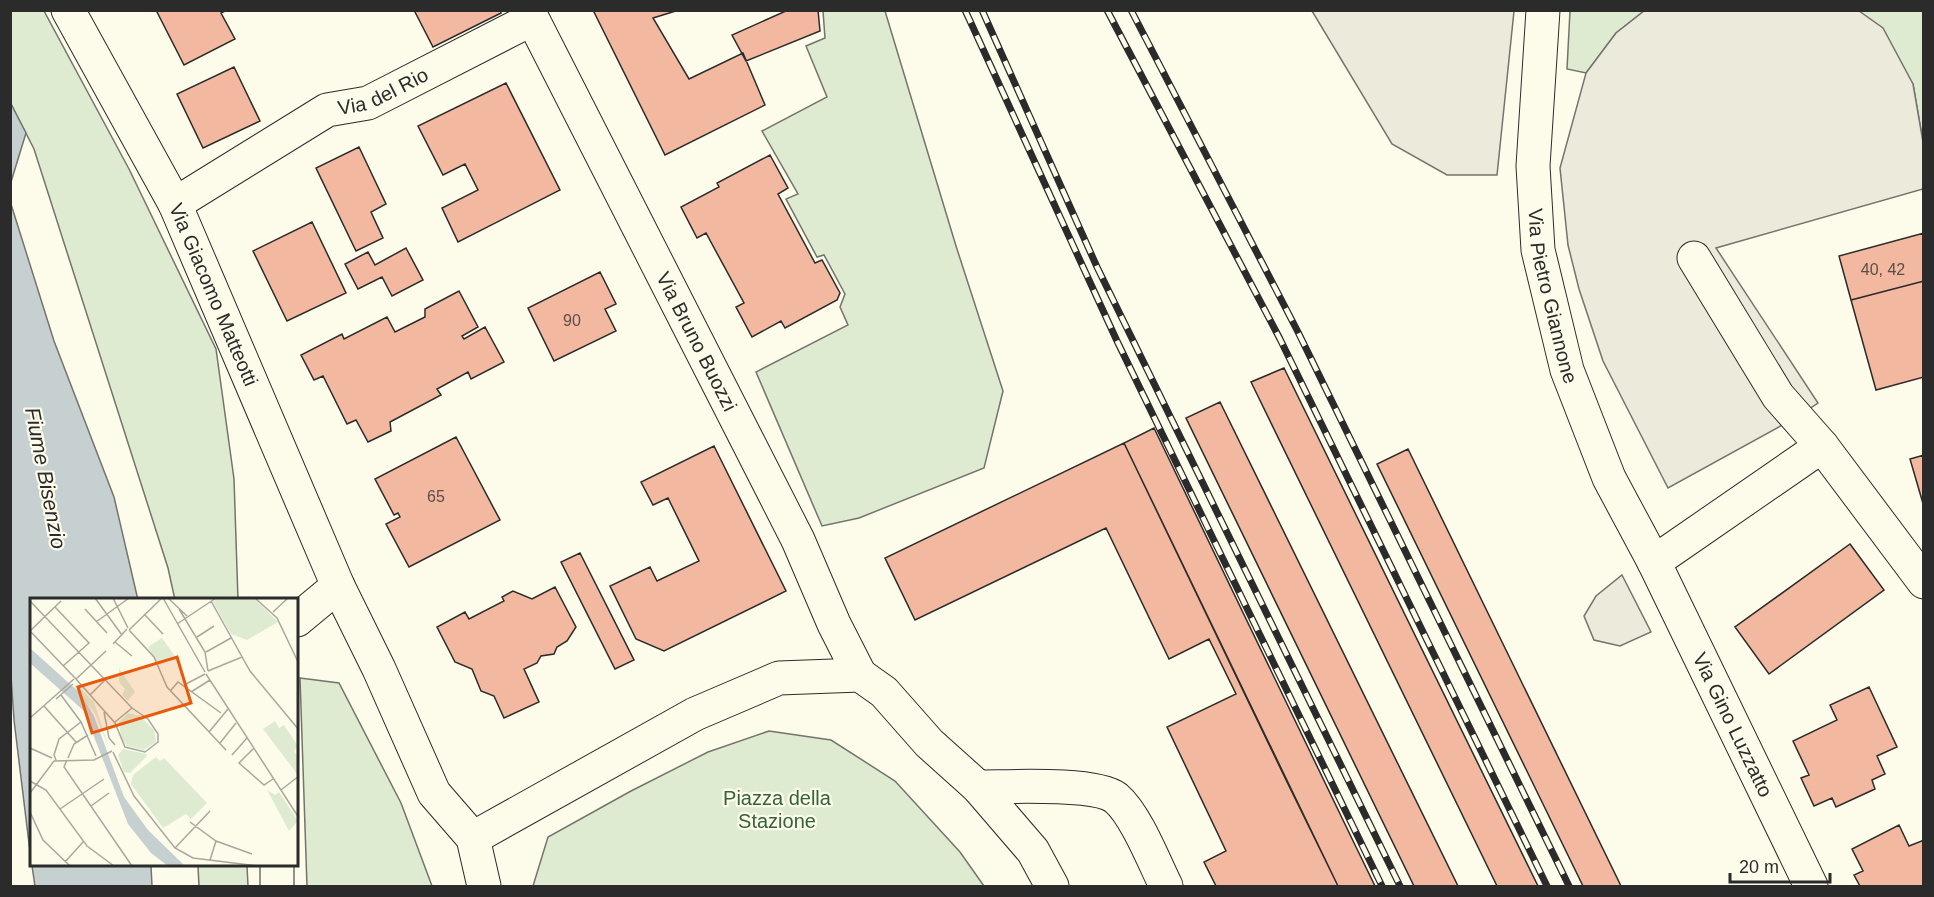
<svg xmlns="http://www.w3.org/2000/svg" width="1934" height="897" font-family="Helvetica,sans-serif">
<rect width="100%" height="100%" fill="#fdfbea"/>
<path fill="#deebd1" stroke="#74746e" stroke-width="1.5" d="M11,10L44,11L129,169L216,349L234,479L238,600H175L168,568L34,149L11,104Z
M823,11H885L956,246L1003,391L984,468L859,518L822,526L756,372L848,325L840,307L845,294L824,255L817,257L786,199L798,194L762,131L827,97L806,46L825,38Z
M1570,11H1644L1616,33L1586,73L1567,69Z
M1859,11H1923V142L1913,84Z
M300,678L339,683L401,803L432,886H307Z
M769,731L831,740L895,781L960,852L984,886H533L548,837L631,791L708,752Z
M198,866H247L248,886H199Z"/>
<path fill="#eceadb" stroke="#74746e" stroke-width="1.5" d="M1312,11H1514L1497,175H1447L1392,144Z
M1644,11H1859L1883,28L1913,84L1923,142V189L1716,248L1818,403L1797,417L1668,488L1603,361L1579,289L1568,245L1560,168L1586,73L1616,33Z
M1622,575L1651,632L1620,646L1594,640L1584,616L1596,596Z"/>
<path fill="#c7d0d0" stroke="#74746e" stroke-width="1.5" d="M11,104L26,133L11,182Z
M10,201L54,341L114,497L138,600H32L31,860L14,720L10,661Z
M32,866H151L152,886H35Z"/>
<path fill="#f2b8a0" stroke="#2b2b2b" stroke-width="1.5" d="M156,10H227L221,13L235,39L184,65Z
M414,10H500L501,13L433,47Z
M593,10H679L653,18L689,79L743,53L765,105L665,155Z
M788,10H818L820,31L746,61L732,35Z
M234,67L260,121L203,148L177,94Z
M506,83L560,190L458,242L442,208L478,190L465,164L443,175L418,126Z
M359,147L386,204L371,212L383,238L356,251L316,168Z
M770,155L788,188L778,194L815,263L822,260L840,293L837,300L785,328L781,321L752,337L736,307L744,303L706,233L697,238L681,207L719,187L717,183Z
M312,222L346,293L287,321L253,251Z
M1924,233V281L1851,300L1839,256Z
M406,248L423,280L392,296L382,277L358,289L345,264L368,252L375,265Z
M600,272L616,304L605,309L616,331L554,361L528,308Z
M1924,281V377L1876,390L1851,300Z
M459,291L478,327L462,336L464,339L485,327L504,362L471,379L468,372L437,389L441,395L390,422L391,431L368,442L356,420L347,424L323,376L314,380L301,355L342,334L344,339L387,317L395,332L425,317V309Z
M1284,368L1538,886H1497L1251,382Z
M1220,402L1458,886H1414L1186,418Z
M1154,428L1356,847L1375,886H1338L1124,443Z
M456,437L500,520L409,567L386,524L400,517L398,513L394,515L375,479Z
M1124,443L1288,784L1338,886H1216L1204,862L1226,851L1167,727L1236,694L1209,639L1169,659L1106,528L915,620L885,558Z
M714,446L786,591L664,651L636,639L610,586L650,567L657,581L699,561L668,498L653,505L641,482Z
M1408,449L1621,886H1583L1377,464Z
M1924,455V507L1910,459Z
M1850,544L1884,590L1769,674L1735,627Z
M580,553L634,660L615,669L561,562Z
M555,587L576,627L567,641L557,647L554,654L541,656L537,663L524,669L539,702L504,718L494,696L481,691L472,669L455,662L437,627L465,612L469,619L504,601L502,597L513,591L532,599Z
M1869,687L1897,747L1877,756L1885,774L1872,780L1875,789L1836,807L1832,798L1814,806L1801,778L1809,775L1793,741L1837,720L1830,705Z
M1899,825L1909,846L1924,840V886H1860L1854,875L1863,871L1852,849Z"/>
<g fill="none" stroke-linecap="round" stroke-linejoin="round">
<defs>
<g id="minor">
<path id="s1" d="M68,10L175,204L338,586L379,669L434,793L473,838L484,886"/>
<path id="s2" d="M528,10L798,540L834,624L860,675"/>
<path id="s3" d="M1543,10L1533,166L1538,250L1567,370L1609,478L1654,562L1811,886"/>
<path id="s4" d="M175,204L327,110L368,103L532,19"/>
<path d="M1694,258L1778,396L1822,446"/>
<path d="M1654,562L1822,446L1924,582"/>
<path d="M297,620L338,586"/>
<path d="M978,787C1007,787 1095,782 1116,798C1136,815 1154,862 1166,886"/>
<path d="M473,838L695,714L779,678L860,675L884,692L929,743L978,787L1033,851L1052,886"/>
<path d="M277,866V886"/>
</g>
</defs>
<use href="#minor" stroke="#2b2b2b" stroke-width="35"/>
<use href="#minor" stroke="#fdfbea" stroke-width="33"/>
<defs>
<path id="rail" d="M965,10L1117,341L1382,886
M982,10L1097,267L1400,886
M1107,10L1280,339L1547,886
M1131,10L1298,332L1569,886"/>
</defs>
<use href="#rail" stroke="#2b2b2b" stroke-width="7"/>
<use href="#rail" stroke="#fdfbea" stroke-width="4.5" stroke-dasharray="14" stroke-linecap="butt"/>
</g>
<g text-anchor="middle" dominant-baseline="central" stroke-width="4.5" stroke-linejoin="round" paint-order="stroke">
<g font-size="16" fill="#5d4e48">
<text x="1883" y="269">40, 42</text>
<text x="572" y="320">90</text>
<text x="436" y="496">65</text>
</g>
<g font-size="20" fill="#2b2b2b" stroke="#fdfbea">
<text stroke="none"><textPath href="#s4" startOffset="238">Via del Rio</textPath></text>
<text stroke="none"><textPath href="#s1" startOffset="320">Via Giacomo Matteotti</textPath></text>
<text stroke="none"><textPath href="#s3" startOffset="288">Via Pietro Giannone</textPath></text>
<text stroke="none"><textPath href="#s2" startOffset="372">Via Bruno Buozzi</textPath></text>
<text stroke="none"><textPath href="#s3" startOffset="756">Via Gino Luzzatto</textPath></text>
</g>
<g font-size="20" fill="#34623c" stroke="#fdfbea">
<text x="777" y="798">Piazza della<tspan x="777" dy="23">Stazione</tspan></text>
</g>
<g font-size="21" font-style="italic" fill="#2b2b2b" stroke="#fdfbea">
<text transform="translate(46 478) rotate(79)">Fiume Bisenzio</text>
</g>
</g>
<g transform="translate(30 598)">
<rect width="268" height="268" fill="#fdfbea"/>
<path d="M188,0H224L248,24L217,42L201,36L183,4ZM132,40L151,67L141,60L129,68L118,49ZM89,70L105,94L98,103L92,97L95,91L89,84ZM47,87L64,104L79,150L65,116L44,89ZM98,115L110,118L124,132L126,144L114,152L97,148L91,140L89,124ZM245,123L249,130L254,127L268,148L264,153L268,159V177L233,131ZM93,151L116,156L117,158L100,175L94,174L88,157ZM126,159L130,163L134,160L177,205L161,221L156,216L133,230L101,186L103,177ZM237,192L245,197L249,194L268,223L259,233Z" fill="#deebd1"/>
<path d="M0,50L51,96L64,118L94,199L118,232L155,268H138L121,255L98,226L54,113L0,65Z" fill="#c7d0d0"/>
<path fill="none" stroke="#a9a89e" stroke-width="1.5" d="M65,0L92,37M83,0L98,30M133,0L175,74M138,0L157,18M225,0L247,20L269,66M0,3L102,110L118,121L128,136V144L115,154L95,149L85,125L46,81M181,3L220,73L269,132M25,9L59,45L33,68M55,11L77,35M149,11L175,54L178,73M243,14L258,0M114,16L133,36M66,24L99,0M147,26L186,0M99,32L124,59L137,89L196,152M99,32L132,0M0,33L46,81M0,33L31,3M167,39L184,28M85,44L102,58M83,46L97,31M176,54L201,40M178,73L212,59M176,76L269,220M46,81L76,53M156,86L175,76M141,92L148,84L191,115M161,94L180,82M31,97L51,124L66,158M60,97L75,82M26,101L43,86M14,108L46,144M74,114L79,140L85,147M0,120L44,81M85,124L102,110M179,134L198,111M190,145L206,125M0,150L22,160M224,150L209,165L234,187L243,181M83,154L104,198L145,250L163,260L228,268M202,157L217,140M38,160L44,146L58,137M26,162L24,157L29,141L51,124M37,162L34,169L102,268M24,163L64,162L82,153M0,183L16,192L57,248L84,268M251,192L269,178M0,195L24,163M61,208L79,195M30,211L74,181M0,214L13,242L40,268M160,224L186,243L222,256M145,250L180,213M180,262L186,243M35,264L53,244"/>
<path fill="#e8590c" fill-opacity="0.15" stroke="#e8590c" stroke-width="3" d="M147,59L161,105L62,135L48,89Z"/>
<rect width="268" height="268" fill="none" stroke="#2b2b2b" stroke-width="3"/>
</g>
<rect width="1934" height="897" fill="none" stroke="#2b2b2b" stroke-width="24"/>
<path d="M1730 873v9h100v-9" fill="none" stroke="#2b2b2b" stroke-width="3"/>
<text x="1739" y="873" font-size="18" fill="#2b2b2b" stroke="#fdfbea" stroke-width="4.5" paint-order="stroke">20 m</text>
</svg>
